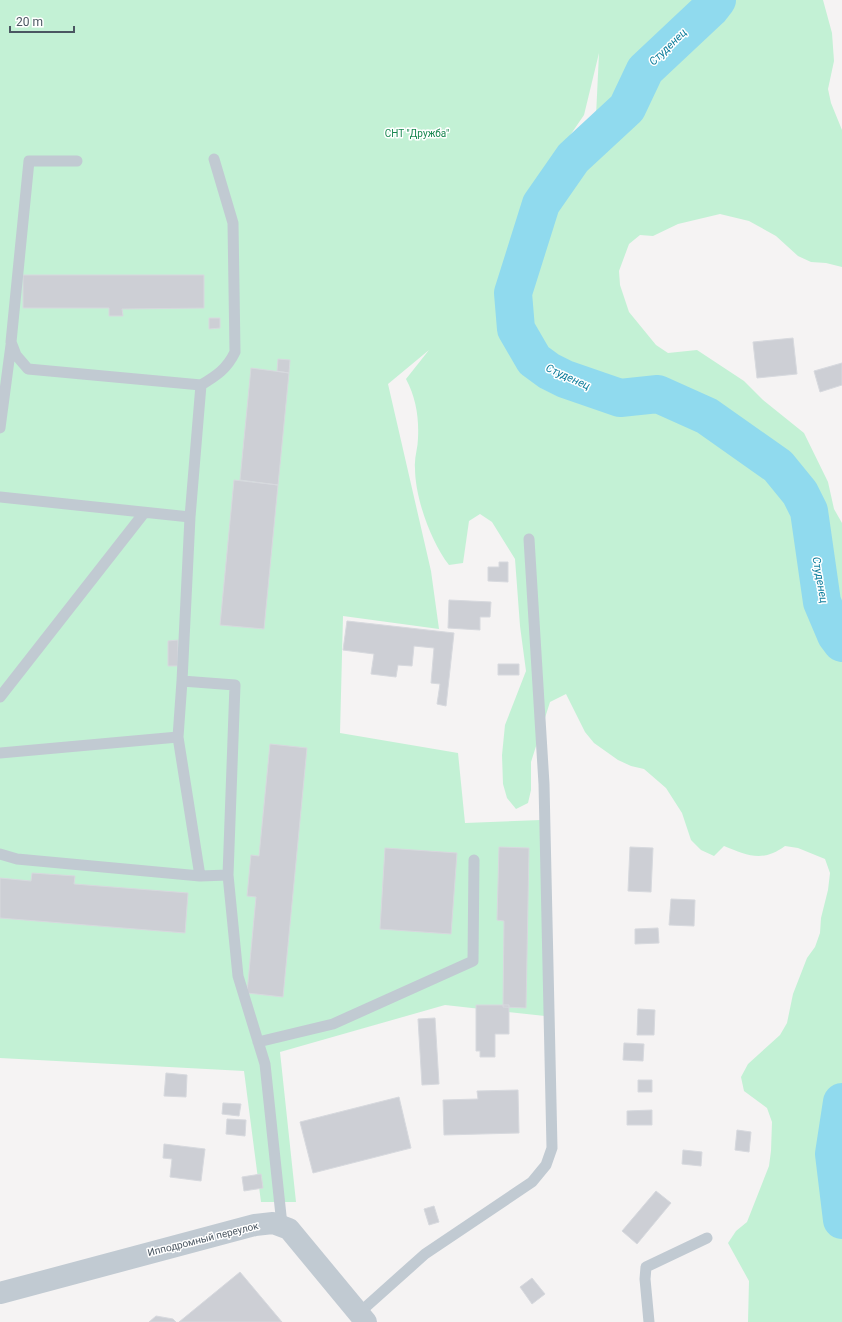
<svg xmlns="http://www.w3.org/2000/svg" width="842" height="1322" font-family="Roboto,sans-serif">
<rect width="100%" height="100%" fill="#f5f3f3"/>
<path fill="#c3f1d5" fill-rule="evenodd" d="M0,0H823L832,33L834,61L828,89L831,103L842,130V267L826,263L811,262L798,256L776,236L749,221L720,214L678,224L653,236L640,235L629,244L619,271L620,285L629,312L656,345L668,353L697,350L744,381L763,400L804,433L828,482L834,509L842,523V1322H748L749,1281L728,1243L736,1231L747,1222L769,1166L771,1151L772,1122L767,1108L744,1091L741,1077L748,1064L780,1035L787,1023L793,994L807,958L815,947L820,933L821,918L828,890L830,873L825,859L798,848L785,846C762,863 747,855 724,846L714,856L701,850L691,840L682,813L666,788L644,769L631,766L618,760L594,743L585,732L566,694L550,702L531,762V790L528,803L516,809L507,798L503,784L502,755L505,725L526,671L520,626L515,559L492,522L480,514L469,521L463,563L449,565C431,542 415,498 415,468C414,458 418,448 418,438C419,417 416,398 406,379L429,350L388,384L431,571L439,629L343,616L340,733L458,753L465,823L541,820L545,1016L445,1005L280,1052L296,1202H261L244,1071L0,1058ZM599,53L596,116L522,234L509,247L545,172L584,115Z"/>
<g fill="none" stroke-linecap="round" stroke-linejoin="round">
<path stroke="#90daee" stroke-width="38" d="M717,0L710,9L645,70L627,108L573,158L541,204L513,293L516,329L534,360L549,371L565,379L620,398L658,394L707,416L778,466L800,493L809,511L822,602L836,635L842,643
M842,1102L834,1154L842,1220"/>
</g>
<path fill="#cdcfd5" stroke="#d7d9de" d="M23,275H204V308L122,309L123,316H109V308H23Z
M209,318H220V328L209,329Z
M793,338L797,374L757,378L753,342Z
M278,359L290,360L289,373L277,371Z
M842,363V385L820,392L814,371Z
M251,368L289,373L278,485L240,480Z
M234,480L278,485L264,629L220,625Z
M499,562H508V582L488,581V567H499Z
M449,600L491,602L490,617H480V630L448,628Z
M347,621L454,633L446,706L437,704L440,684L431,683L434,648L414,646L412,666L398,665L396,677L371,674L374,654L343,650Z
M178,640V666H168V641Z
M498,664H519V675H498Z
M270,744L307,748L283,997L247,993L256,897L247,896L251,855L259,856Z
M499,847L529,848L526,1008L503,1007L504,921L497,920Z
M630,847L653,848L651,892L628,891Z
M385,848L457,853L451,934L380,929Z
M32,873L75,876L74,884L188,893L185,933L0,918V878L31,881Z
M671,899L695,900L694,926L669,925Z
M658,928L659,943L635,944V929Z
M476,1005H509V1034H495V1057H480V1051H476Z
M638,1009L655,1010L654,1035H637Z
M435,1018L439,1084L422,1085L418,1019Z
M624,1043L644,1044L643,1061L623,1060Z
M166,1073L187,1075L186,1097L164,1096Z
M638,1080H652V1092H638Z
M518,1090L519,1133L444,1135L443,1100L478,1099L477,1091Z
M399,1097L411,1148L313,1173L300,1122Z
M223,1103L241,1104L239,1116L222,1114Z
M652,1110V1125H627V1111Z
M227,1119L246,1120L245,1136L226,1134Z
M737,1130L751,1132L749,1152L735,1150Z
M164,1144L205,1149L201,1181L170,1177L172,1159L163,1158Z
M683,1150L702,1152L701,1166L682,1164Z
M261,1174L263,1188L244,1191L242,1177Z
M656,1191L671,1203L637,1244L622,1231Z
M434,1206L439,1222L429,1225L424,1209Z
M240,1272L282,1322H179Z
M532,1278L545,1294L532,1304L520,1287Z
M156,1316L173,1319L176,1322H149Z"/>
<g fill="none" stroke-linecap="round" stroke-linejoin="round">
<path stroke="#c1cad2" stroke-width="11" d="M77,161H29L11,342L16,355L28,369L201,385L190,517L182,681
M201,385C216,376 227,369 235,352L233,223L214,159
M0,428L11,345
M0,497L190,517
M0,697L144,513
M178,737L200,876
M0,753L178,737L182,681L235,685L228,875L238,976L265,1064L282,1225
M0,854L17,859L200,876L228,875
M258,1042L333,1024L473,961L474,860
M359,1313L425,1254L532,1182L546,1165L552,1148L544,784L529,539
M649,1322L645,1279L646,1267L707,1238"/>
<path stroke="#c1cad2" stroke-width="22" d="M0,1293L255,1225L273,1223L289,1229L366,1322"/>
</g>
<g text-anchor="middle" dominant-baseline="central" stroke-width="3" stroke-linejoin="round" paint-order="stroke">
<g font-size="10" fill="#17864f" stroke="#fff">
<text x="417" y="133">СНТ "Дружба"</text>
</g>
<g font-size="10" fill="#4a5661" stroke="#fff">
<text transform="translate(203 1239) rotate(-14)">Ипподромный переулок</text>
</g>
<g font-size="11" font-style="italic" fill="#0c7c9b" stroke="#fff">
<text transform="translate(668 47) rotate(-44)">Студенец</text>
<text transform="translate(568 377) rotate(24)">Студенец</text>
<text transform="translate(820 580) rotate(80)">Студенец</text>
</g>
</g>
<path d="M10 26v6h64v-6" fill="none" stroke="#4a5661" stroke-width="2"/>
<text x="16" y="26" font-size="12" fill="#4a5661" stroke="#ffffff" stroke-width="3" paint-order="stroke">20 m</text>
</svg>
